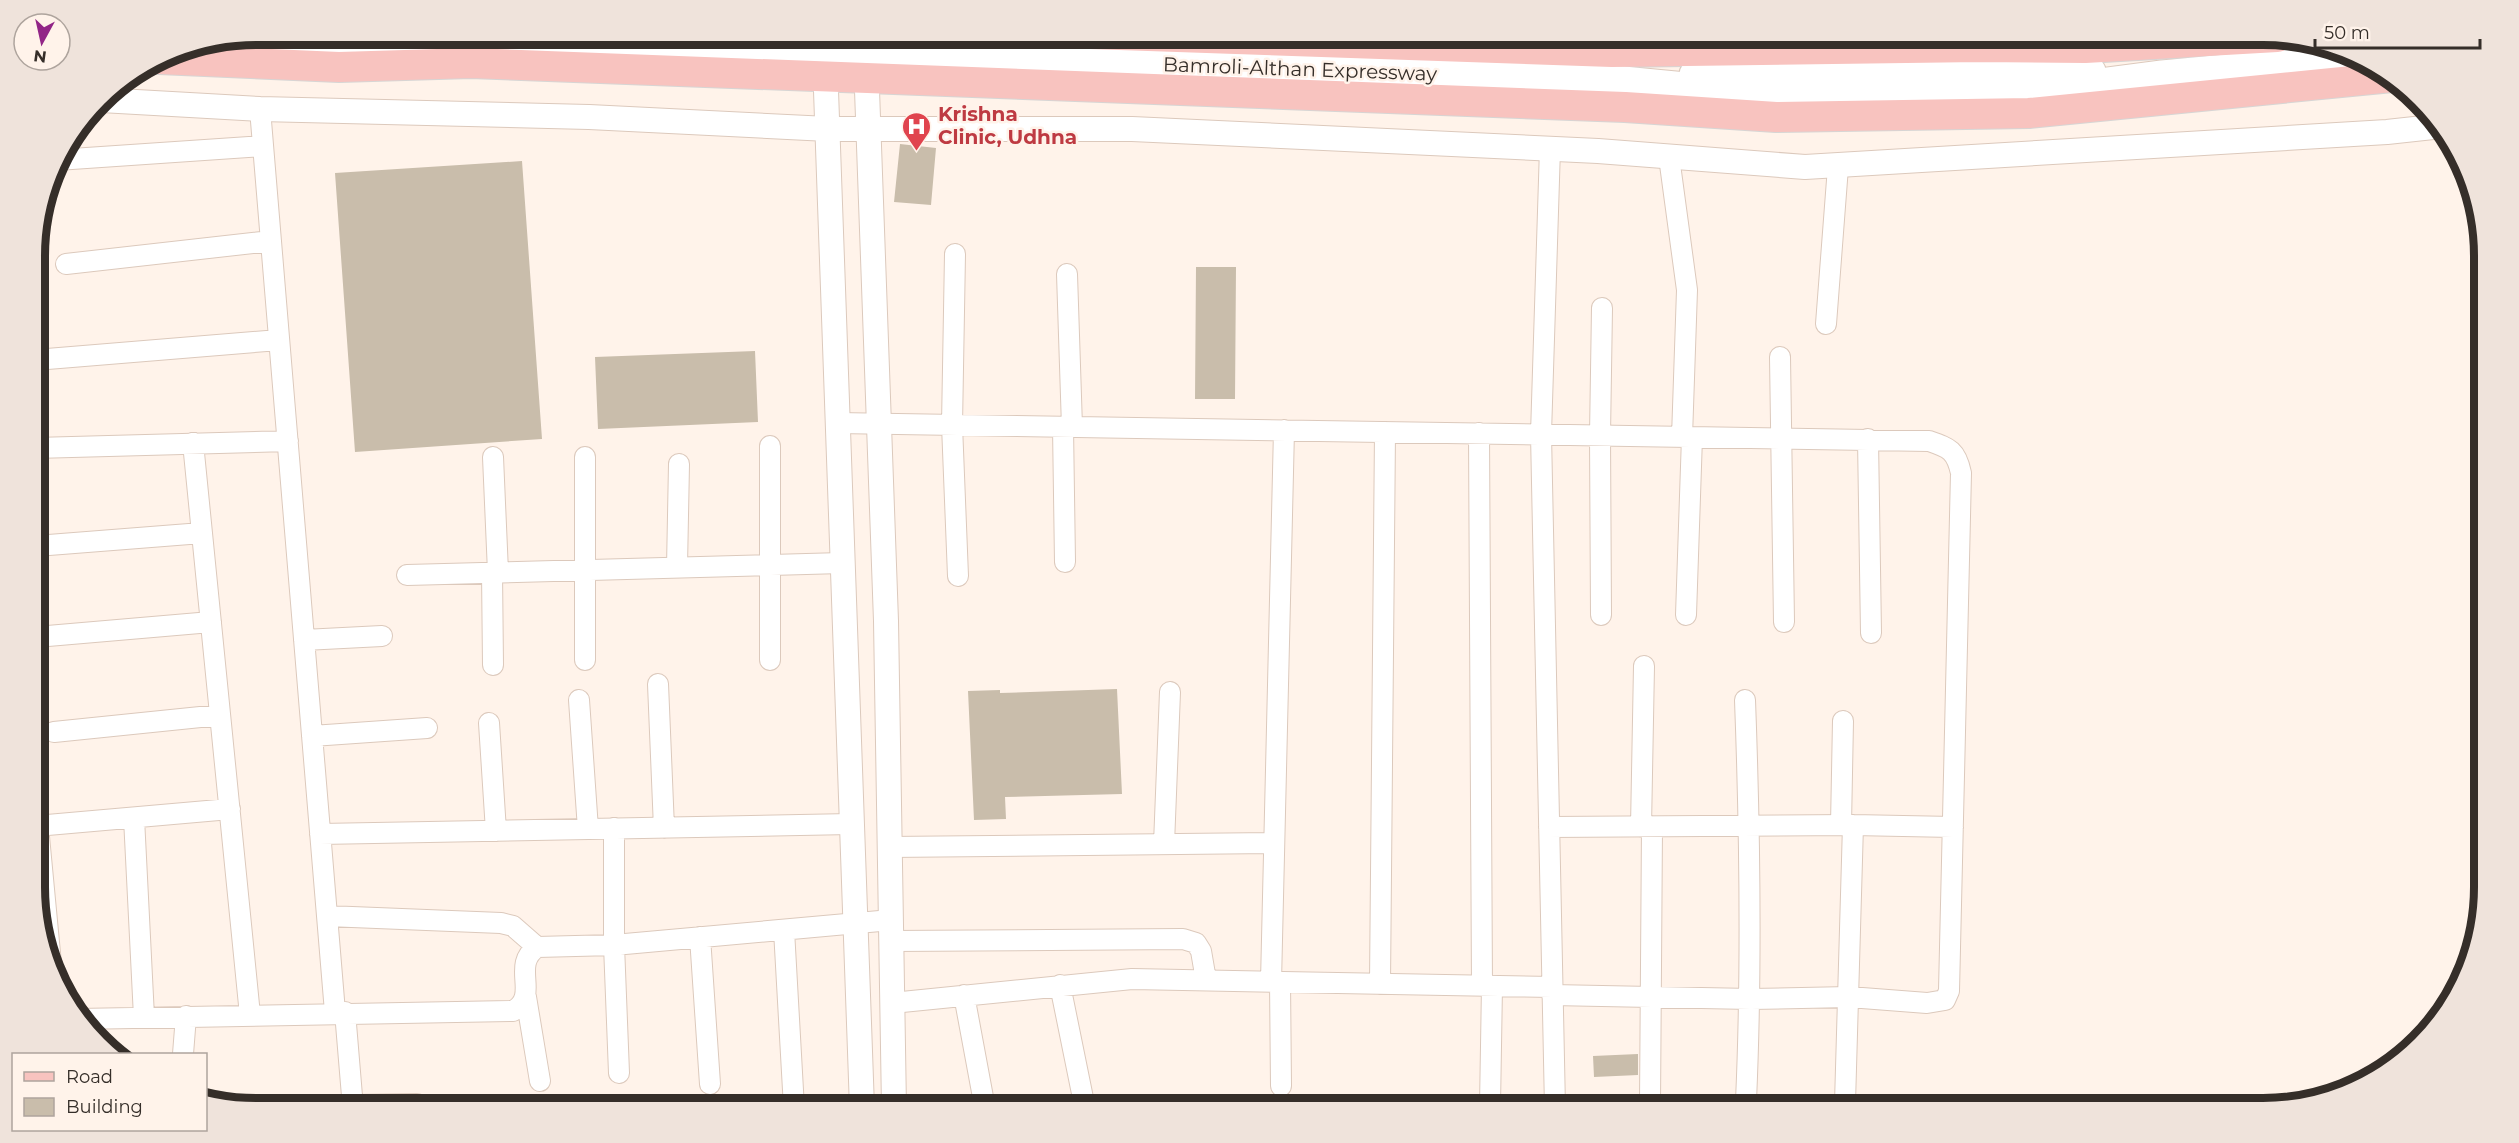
<svg xmlns="http://www.w3.org/2000/svg" width="2519" height="1143" font-family="Montserrat,sans-serif">
<rect width="100%" height="100%" fill="#fff3ea"/>
<path fill="#c9bdab" d="M900,144L936,148L931,205L894,202Z
M522,161L542,439L355,452L335,173Z
M1196,267H1236L1235,399H1195Z
M755,351L758,422L598,429L595,357Z
M1117,689L1122,794L1005,797L1006,819L974,820L968,691L1000,690V693Z
M1638,1054V1075L1594,1077L1593,1056Z"/>
<g fill="none" stroke-linecap="round" stroke-linejoin="round">
<defs>
<path id="minor" d="M260,109L335,1012
M1550,148L1541,434L1555,1108
M1669,157L1687,290L1682,437
M57,160L263,146
M955,254L952,425L958,576
M66,264L271,241
M1067,274L1072,427
M1826,324L1838,167
M1780,357L1784,622
M35,360L279,340
M837,423L1929,441C1949,448 1956,450 1961,473L1949,991L1945,1000L1927,1003L1849,997L1751,999L1552,995
M1063,427L1065,562
M1479,433L1482,986
M1868,439L1871,633
M193,443L250,1015
M35,448L288,441
M493,457L498,572
M585,457V660
M36,546L202,533
M677,567L679,464
M492,572L493,665
M407,575L842,563
M1601,615L1600,435L1602,308
M1686,615L1692,437
M36,637L211,622
M304,640L382,636
M770,660V446
M658,684L664,828
M579,700L588,829
M1745,700C1750,834 1752,967 1746,1101
M489,723L496,831
M54,732L220,715
M312,736L427,728
M134,818L144,1017
M1841,825L1843,721
M36,826L230,809
M38,826L52,974
M1549,827L1853,825L1953,827
M1641,827L1644,666
M614,828V945L619,1073
M320,834L851,824
M1164,844L1170,692
M889,847L1274,843
M327,916L501,923L513,926L537,947
M784,930L794,1108
M700,937L710,1084
M891,941L1183,939L1196,943L1201,951L1206,980
M1271,982L1284,430
M1280,982L1281,1086
M1380,984L1385,432
M1060,985L1085,1108
M964,995L985,1108
M526,997L540,1081
M892,1003L1132,979L1552,987
M345,1012L353,1108
M78,1019L513,1011C541,995 510,966 537,947L614,945L891,920
M183,1054L186,1016
M1845,1103L1853,825
M1650,1104L1652,827
M353,1105L417,1104L431,1108
M1490,1106L1492,986"/>
<path id="tertiary" d="M824,34L862,1108
M865,34L886,621L894,1108
M101,100L260,109L589,117L828,129H1132L1598,151L1805,167L2387,132L2442,126"/>
<path id="secondary" d="M217,42L338,48L474,38L1623,80L1769,94L2031,91L2162,74L2356,56
M1693,74L1766,68H2032L2092,71"/>
<path id="primary" d="M1090,34L1612,52L1979,47L2085,48L2277,37
M159,59L339,67L471,63L1625,107L1776,117L2029,113L2392,77"/>
</defs>
<use href="#minor" stroke="#dcc9bc" stroke-width="22"/>
<use href="#tertiary" stroke="#dcc9bc" stroke-width="26"/>
<use href="#secondary" stroke="#dcc9bc" stroke-width="29"/>
<use href="#primary" stroke="#d7d5d4" stroke-width="32"/>
<use href="#minor" stroke="#fff" stroke-width="20"/>
<use href="#tertiary" stroke="#fff" stroke-width="24"/>
<use href="#secondary" stroke="#fff" stroke-width="27"/>
<use href="#primary" stroke="#f8c3bf" stroke-width="30"/>
</g>
<defs>
<symbol id="hospital-pin" viewBox="-11 -11 22 30"><path d="M0 17L-7.5 6A9.5 9.5 0 1 1 7.5 6Z" fill="#e0444e" stroke="#fff3ea"/><path d="M-5-5h3v3.5h4V-5h3V5h-3V1.5h-4V5h-3Z" fill="#fff"/></symbol>
</defs>
<g fill-rule="evenodd">
<use href="#hospital-pin" x="900" y="110" width="33" height="45"/>
</g>
<g text-anchor="middle" dominant-baseline="central" stroke-width="5" stroke-linejoin="round" paint-order="stroke">
<g font-size="20" fill="#352e29" stroke="#fff3ea">
<text transform="translate(1300 69) rotate(2)">Bamroli-Althan Expressway</text>
</g>
<g font-size="20" font-weight="bold" fill="#be3a42" stroke="#fff3ea" text-anchor="start">
<text x="938" y="114">Krishna<tspan x="938" dy="23">Clinic, Udhna</tspan></text>
</g>
</g>
<path d="M0 0H2519V1143H0ZM256 45H2263A211 211 0 0 1 2474 256V887A211 211 0 0 1 2263 1098H256A211 211 0 0 1 45 887V256A211 211 0 0 1 256 45Z" fill="#efe3db" fill-rule="evenodd"/>
<path fill="none" stroke="#352e29" stroke-width="8" d="M256 45H2263A211 211 0 0 1 2474 256V887A211 211 0 0 1 2263 1098H256A211 211 0 0 1 45 887V256A211 211 0 0 1 256 45Z"/>
<rect x="12" y="1053" width="195" height="78" fill="#fff3ea" stroke="#aea49d" stroke-width="1.5"/>
<rect x="24" y="1072" width="30" height="9" fill="#f8c3bf" stroke="#aea49d" stroke-width="1.5"/>
<text x="66" y="1083" font-size="18" fill="#352e29">Road</text>
<rect x="24" y="1098" width="30" height="18" fill="#c9bdab" stroke="#aea49d" stroke-width="1.5"/>
<text x="66" y="1113" font-size="18" fill="#352e29">Building</text>
<g transform="translate(42 42) rotate(188)"><circle r="28" fill="#fff3ea" stroke="#aea49d" stroke-width="1.5"/>
<path d="M0-4.5L10 22L0 15L-10 22Z" fill="#922587"/>
<text y="-9" font-size="16" font-weight="bold" text-anchor="middle" fill="#352e29">N</text>
</g>
<path d="M2315 39v9h165v-9" fill="none" stroke="#352e29" stroke-width="3"/>
<text x="2324" y="39" font-size="18" fill="#352e29" stroke="#fff3ea" stroke-width="4.5" paint-order="stroke">50 m</text>
</svg>
